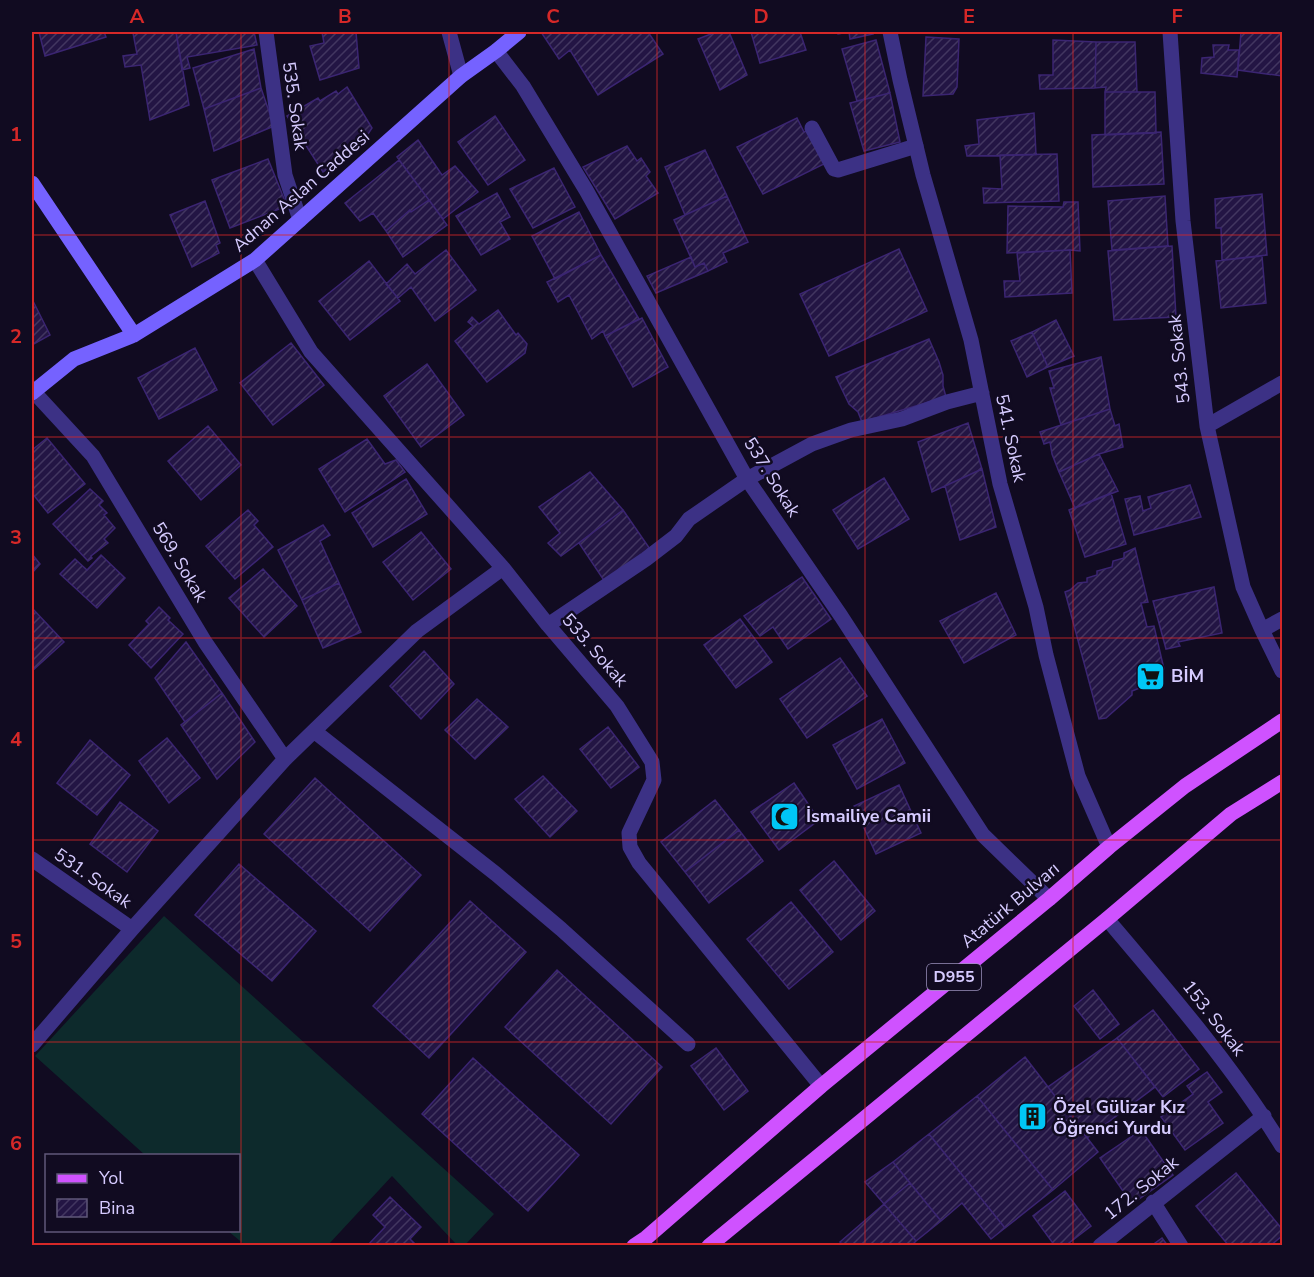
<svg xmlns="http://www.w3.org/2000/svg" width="1314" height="1277" font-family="'Nunito Sans',sans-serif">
<defs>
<pattern id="building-hatch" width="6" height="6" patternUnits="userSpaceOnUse" patternTransform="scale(1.5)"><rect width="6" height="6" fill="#231544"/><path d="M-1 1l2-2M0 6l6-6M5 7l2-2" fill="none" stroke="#423660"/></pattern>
</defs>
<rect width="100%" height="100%" fill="#110b21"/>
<path fill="#0d2a2c" d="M164,916L494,1214L465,1245H457L392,1176L328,1245H245L228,1231L238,1230V1156L145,1155L35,1056Z"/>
<path fill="url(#building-hatch)" stroke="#3b2572" stroke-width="1.5" d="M39,32H104L106,37L45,56Z
M141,32H176L189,105L150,120L141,65L125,67L123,56L137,54L133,33Z
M176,32H254L257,45L187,57L190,68L182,70Z
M322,32H356L359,68L320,80L310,46L324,43Z
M541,32H648L663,54L598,95L570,50L559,59Z
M716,32H729L747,75L720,90L698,39Z
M751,32H800L806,50L760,63Z
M837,32H872L873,34L850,39L849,32L838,34Z
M1241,32H1282V76L1238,70Z
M926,37L959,39L957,87L953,94L923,96Z
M876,40L890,93L857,101L842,49Z
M1053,40L1096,42L1095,88L1040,89L1039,75H1053Z
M1096,42H1135L1137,92H1105L1106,87L1095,88Z
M1213,45H1229L1228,50H1239L1237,77L1201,73L1202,58L1214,57Z
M254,49L261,88L204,109L193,68Z
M347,87L372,128L364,140L342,155L344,158L323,172L287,116L318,98L320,101L336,91L338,94Z
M261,88L274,126L214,151L204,109Z
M1105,92H1155L1156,133L1105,135Z
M890,93L900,142L864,151L850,103Z
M1034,113L1036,155L967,156L965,146L979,144L977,120Z
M495,116L525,160L488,185L458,142Z
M797,118L804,132L808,130L824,164L763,194L737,147Z
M1161,132L1164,184L1093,187L1092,135Z
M418,140L442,175L455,166L478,192L443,219L397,157Z
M627,146L637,161L641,158L650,172L646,176L658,193L615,219L583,167Z
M705,150L727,196L685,215L665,167Z
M1057,154L1059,201L984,203L983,188L1002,189L1000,155Z
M268,159L287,206L230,228L212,180Z
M399,160L429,200L411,212L410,210L386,231L373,213L360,221L345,203Z
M554,168L575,207L533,228L510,189Z
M497,193L510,217L500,222L510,239L481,255L456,216Z
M1262,194L1267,255L1222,260L1221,228H1216L1215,199Z
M727,196L748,242L723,253L727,262L708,271L704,263L695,267L674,220Z
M1165,196L1168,246L1112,250L1108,201Z
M429,200L447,225L403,257L386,231L410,210L411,212Z
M205,201L220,243L216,245L219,253L192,267L170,215Z
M1064,202H1078L1080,251L1070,250L1007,253L1008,206L1063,207Z
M579,212L601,255L555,279L532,236Z
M1172,246L1176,317L1114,320L1108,251Z
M899,249L927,311L829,356L800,294Z
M446,250L476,290L435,321L411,287L398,298L386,284L407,264L415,274Z
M1070,250L1072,293L1005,297L1004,281H1020L1017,253Z
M601,255L639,319L605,336L603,331L592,339L569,295L558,302L547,282Z
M1262,256L1266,303L1221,308L1216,261Z
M691,257L695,267L704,263L708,271L656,293L647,276Z
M369,261L400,301L350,340L319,301Z
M32,299L50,335L32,345Z
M498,310L516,335L518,333L527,344L525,353L487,382L455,341L473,326L468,322L472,317L479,324Z
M642,318L668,367L633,387L605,336Z
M1056,320L1074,356L1048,367L1032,332Z
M1032,332L1048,367L1027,377L1011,341Z
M929,339L939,362L943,375V386L946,397L862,422L858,412L849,404L836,377Z
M291,343L324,385L273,425L240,383Z
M195,348L217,390L159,419L138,378Z
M1101,357L1110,409L1061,425L1050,388H1054L1049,371Z
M427,364L464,415L421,447L384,396Z
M1110,409L1115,426L1119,424L1123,447L1099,454L1059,472L1052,454L1050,442L1044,444L1040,432Z
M968,423L982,469L932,492L918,442Z
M208,426L241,465L201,500L168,461Z
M47,438L85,484L48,513L32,493V450Z
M367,439L385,464L396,460L405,472L345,512L319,469Z
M1099,454L1118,491L1075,508L1059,472Z
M982,469L996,527L960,540L945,486Z
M590,472L623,510L561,556L548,543L560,533L539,507Z
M884,478L909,519L858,549L833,510Z
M406,479L427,514L373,547L352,513Z
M1190,485L1201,517L1134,535L1125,499L1140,496L1143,511L1151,508L1148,497Z
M90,489L103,501L99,505L107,513L104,515L115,528L104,539L108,543L91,556L92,558L88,561L53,524Z
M1111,493L1126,544L1085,557L1069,510Z
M248,510L258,521L254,525L273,547L235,579L206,546Z
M623,510L650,549L605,582L579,543Z
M323,525L330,535L320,541L339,583L302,600L278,550Z
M421,532L451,569L413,600L383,562Z
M1135,548L1148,602L1141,603L1147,627L1154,626L1164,669L1147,683L1141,685L1142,687L1132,691V695L1106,718L1099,719L1065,592L1070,590L1078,583L1087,582V578L1097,575V571L1112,567L1113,561L1124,558V553Z
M32,554L40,564L32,573Z
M101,555L125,578L97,608L60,574L75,559L87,570Z
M263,569L297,606L264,637L229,598Z
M802,577L831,619L788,649L773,627L760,636L744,616Z
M339,583L361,632L323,648L302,600Z
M1214,587L1222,633L1178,642L1180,646L1166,649L1153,601Z
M996,593L1016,635L964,663L940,621Z
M159,607L170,618L168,620L183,634L151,668L129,645L149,624L146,621Z
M32,608L64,642L32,671Z
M740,619L772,662L736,688L704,645Z
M186,642L222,693L185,722L155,678Z
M424,651L454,684L421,719L390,686Z
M840,658L867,696L807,738L780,699Z
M222,693L255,742L217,779L181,725Z
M477,699L508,727L475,759L445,730Z
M882,719L905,763L857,789L833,745Z
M608,727L639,767L611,788L580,749Z
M167,738L200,778L169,803L139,761Z
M90,740L130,775L97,815L57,783Z
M543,776L577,811L550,837L515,799Z
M315,778L421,875L370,931L264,834Z
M794,783L819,820L779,850L751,812Z
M899,785L921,833L876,854L854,806Z
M715,800L739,830L685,872L661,842Z
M120,802L158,831L127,872L90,844Z
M739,830L763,861L709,903L685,872Z
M834,861L875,911L841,940L800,890Z
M239,864L316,931L272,981L195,915Z
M470,901L526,952L429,1058L373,1006Z
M791,902L833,952L789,989L747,939Z
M557,970L662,1067L611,1124L505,1027Z
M1093,990L1119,1024L1100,1039L1074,1006Z
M1153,1010L1199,1069L1163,1097L1117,1038Z
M1117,1038L1155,1087L1087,1138L1048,1087Z
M716,1048L748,1091L724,1110L691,1066Z
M1025,1057L1098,1152L1053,1190L977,1096Z
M473,1058L579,1155L528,1211L422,1114Z
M1207,1072L1222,1092L1208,1102L1223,1123L1185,1150L1161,1117L1193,1094L1187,1086Z
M977,1096L1053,1190L1005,1228L929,1134Z
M1141,1130L1173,1175L1132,1204L1100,1158Z
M929,1134L1005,1228L991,1239L962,1203L941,1221L893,1162Z
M893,1162L910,1183L884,1204L865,1182Z
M1236,1173L1282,1229V1236L1270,1246H1229L1196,1206Z
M910,1183L941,1221L916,1241L884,1204Z
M1065,1191L1091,1226L1065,1246H1055L1033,1216Z
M390,1197L421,1227L410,1239L417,1246H367L385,1227L373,1215Z
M884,1204L916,1241L911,1246H844L840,1242Z
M1162,1238L1168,1246H1151Z"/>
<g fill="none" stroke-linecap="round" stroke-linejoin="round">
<path stroke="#3c3185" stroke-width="15" d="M812,128L834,169L838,170L916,146"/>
<path stroke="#3c3185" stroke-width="15" d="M266,32L285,175L300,220
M449,32L461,76
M890,32L900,80L923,175L971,340L1000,484L1036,607L1046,655L1078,776L1109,847
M1170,32L1183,221L1207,426L1243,587L1262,630L1282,671
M496,51L523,86L586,190L747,479L841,616L983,835L1049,899
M255,260L311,352L503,568L548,625L617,706L652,762L654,780L629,833L630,847L639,863L821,1086
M33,391L93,456L205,642L285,759
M1207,426L1282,383
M548,625L646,559L676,536L689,519L747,479L812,444L851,430L902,419L947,402L982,393
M1262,630L1282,619
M314,731L496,874L561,929L688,1044
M32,859L132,929
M1107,919C1169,992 1232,1065 1282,1146
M32,1045L132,929L285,759L417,631L503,568
M1153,1202L1181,1246
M1100,1246L1264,1116"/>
<path stroke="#7562ff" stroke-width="15" d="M32,183L134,335
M32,393L74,359L134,335L255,260L461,76L496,51L519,32"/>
<path stroke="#cf52ff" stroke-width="15" d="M634,1246L646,1238L821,1086L1049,899L1109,847L1185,786L1282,721
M709,1246L1107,919L1231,814L1282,782"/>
</g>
<path fill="none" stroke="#d62828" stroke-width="1.5" stroke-opacity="0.55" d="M241,32V1246M449,32V1246M657,32V1246M865,32V1246M1073,32V1246M32,235H1282M32,437H1282M32,638H1282M32,840H1282M32,1042H1282"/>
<defs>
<symbol id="supermarket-square" viewBox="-11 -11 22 22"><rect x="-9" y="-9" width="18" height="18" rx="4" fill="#00c6f6" stroke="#110b21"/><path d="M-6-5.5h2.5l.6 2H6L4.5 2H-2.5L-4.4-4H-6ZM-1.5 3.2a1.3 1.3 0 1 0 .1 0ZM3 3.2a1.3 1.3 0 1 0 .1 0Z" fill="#111"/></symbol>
<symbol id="mosque-square" viewBox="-11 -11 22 22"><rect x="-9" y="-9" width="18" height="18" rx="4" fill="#00c6f6" stroke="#110b21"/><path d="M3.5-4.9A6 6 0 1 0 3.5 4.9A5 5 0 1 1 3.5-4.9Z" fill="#111"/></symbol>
<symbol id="building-square" viewBox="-11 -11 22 22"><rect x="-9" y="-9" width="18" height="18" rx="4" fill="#00c6f6" stroke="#110b21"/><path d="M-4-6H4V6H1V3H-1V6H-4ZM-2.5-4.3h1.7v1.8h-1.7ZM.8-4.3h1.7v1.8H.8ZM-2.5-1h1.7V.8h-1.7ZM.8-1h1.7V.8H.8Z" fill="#111"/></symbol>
</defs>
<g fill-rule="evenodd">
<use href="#supermarket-square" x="1134" y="660" width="33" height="33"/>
<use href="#mosque-square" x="768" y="800" width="33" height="33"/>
<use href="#building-square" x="1016" y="1100" width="33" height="33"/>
</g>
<g text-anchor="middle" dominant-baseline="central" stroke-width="5" stroke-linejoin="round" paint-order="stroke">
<rect fill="#110b21" stroke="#9b91bc" stroke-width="1.5" x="927" y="964" width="54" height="26" rx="4.5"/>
<g font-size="16" font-weight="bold" fill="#d6cbff">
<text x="954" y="977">D955</text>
</g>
<g font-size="18" fill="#d6cbff" stroke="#110b21">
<text transform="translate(295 106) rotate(82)">535. Sokak</text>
<text transform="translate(301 191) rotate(-41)">Adnan Aslan Caddesi</text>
<text transform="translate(1179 359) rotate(-96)">543. Sokak</text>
<text transform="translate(1011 438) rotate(78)">541. Sokak</text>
<text transform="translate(772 477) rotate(58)">537. Sokak</text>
<text transform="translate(180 562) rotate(59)">569. Sokak</text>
<text transform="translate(595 650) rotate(49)">533. Sokak</text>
<text transform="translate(93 878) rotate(35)">531. Sokak</text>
<text transform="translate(1010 905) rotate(-40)">Atatürk Bulvarı</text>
<text transform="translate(1214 1018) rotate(52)">153. Sokak</text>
<text transform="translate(1141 1188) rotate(-39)">172. Sokak</text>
</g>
<g font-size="18" font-weight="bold" fill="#d6cbff" stroke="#110b21" text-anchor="start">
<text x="1171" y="676">BİM</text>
<text x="806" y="816">İsmailiye Camii</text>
<text x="1053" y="1107">Özel Gülizar Kız<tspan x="1053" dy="21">Öğrenci Yurdu</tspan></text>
</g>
</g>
<rect width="1314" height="1277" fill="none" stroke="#110b21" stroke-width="66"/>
<rect x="45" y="1154" width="195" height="78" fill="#110b21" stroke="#60587a" stroke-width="1.5"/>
<rect x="57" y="1174" width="30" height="9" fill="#cf52ff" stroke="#60587a" stroke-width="1.5"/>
<text x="99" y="1184" font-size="18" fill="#d6cbff">Yol</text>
<rect x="57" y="1199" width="30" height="18" fill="url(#building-hatch)" stroke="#60587a" stroke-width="1.5"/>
<text x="99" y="1214" font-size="18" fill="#d6cbff">Bina</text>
<rect x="33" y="33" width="1248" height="1211" fill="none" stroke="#d62828" stroke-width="2"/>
<g font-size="20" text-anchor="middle" font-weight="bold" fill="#d62828">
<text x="137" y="23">A</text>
<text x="345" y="23">B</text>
<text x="553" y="23">C</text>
<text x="761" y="23">D</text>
<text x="969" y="23">E</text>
<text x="1177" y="23">F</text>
<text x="16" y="141">1</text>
<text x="16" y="343">2</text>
<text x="16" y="544">3</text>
<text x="16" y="746">4</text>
<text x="16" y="948">5</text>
<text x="16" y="1150">6</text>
</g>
</svg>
